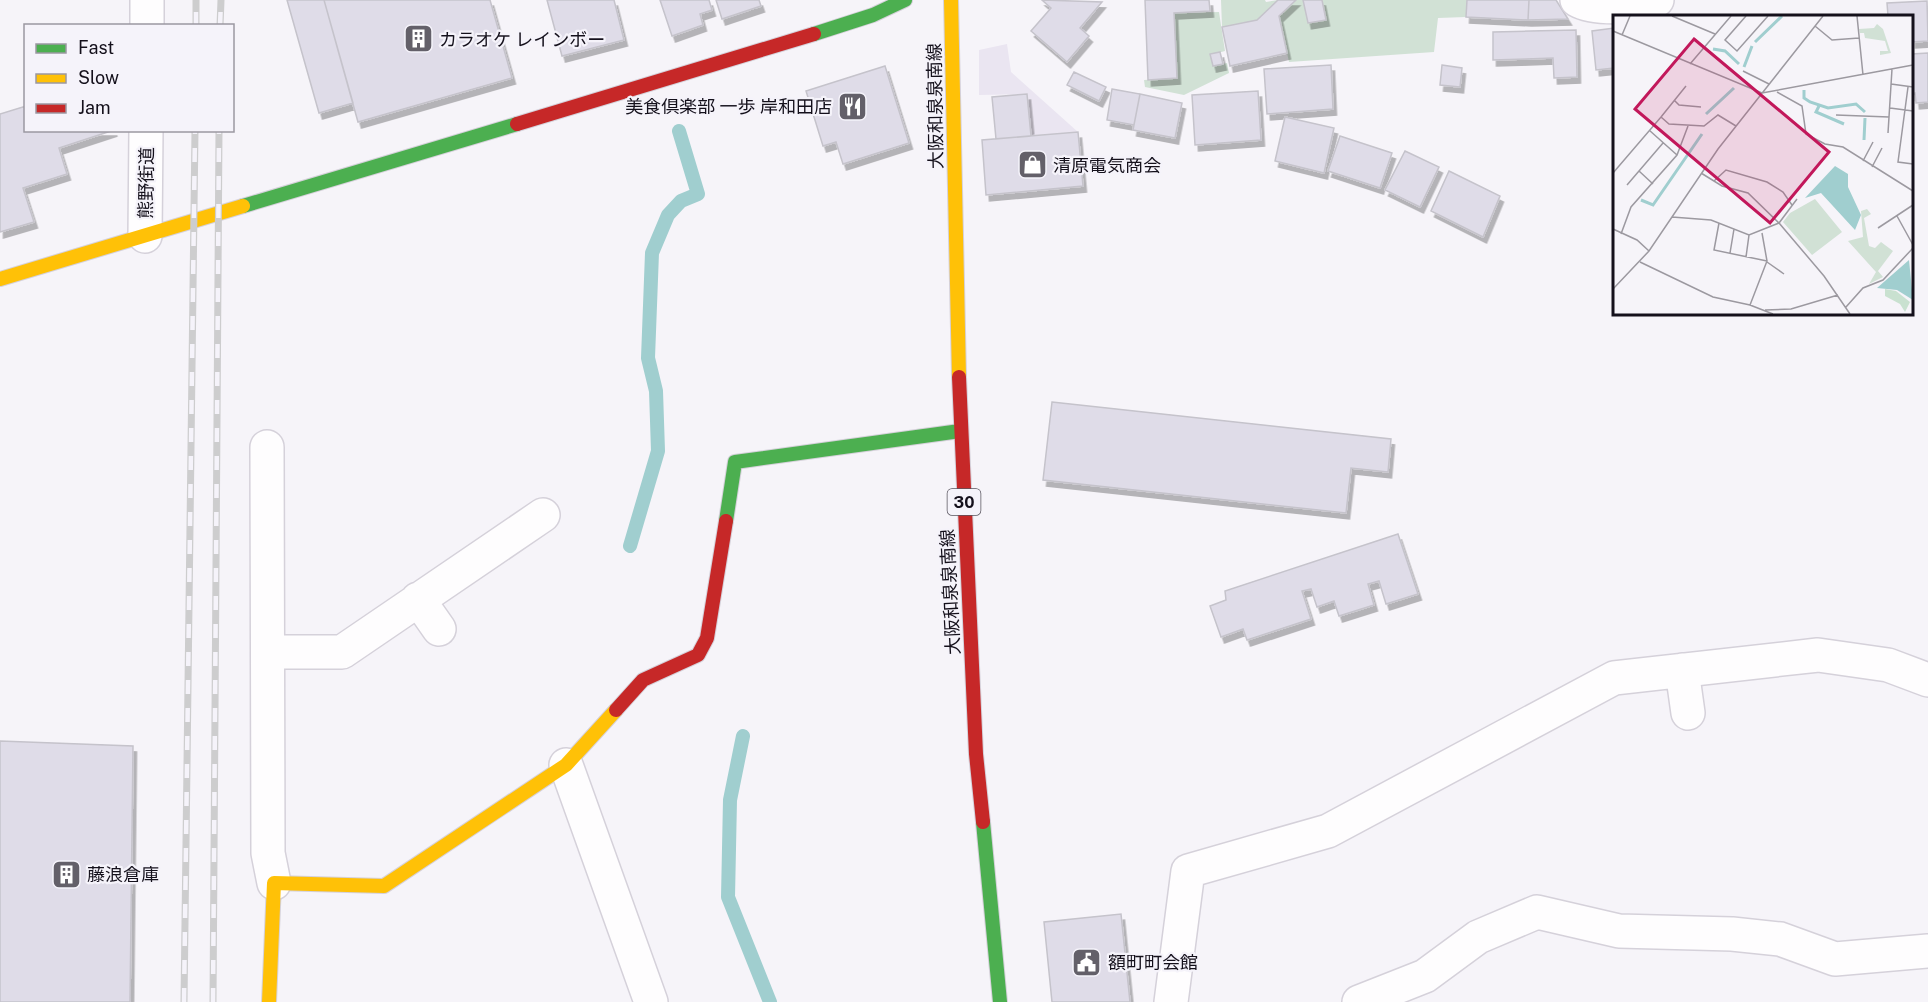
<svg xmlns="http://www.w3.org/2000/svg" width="1928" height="1002" font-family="'Public Sans','Noto Sans JP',sans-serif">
<defs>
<filter id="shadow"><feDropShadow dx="3.5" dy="6" stdDeviation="0" flood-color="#0004"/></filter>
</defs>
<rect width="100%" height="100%" fill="#f6f4f9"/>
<path fill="#eae5f1" d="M1007,44L1011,72L1078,132L1031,136L1027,94L979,95V50Z"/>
<path fill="#d1e1d5" d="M1221,0H1265L1266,2L1278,0L1257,20L1222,27Z
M1296,0H1303L1308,23L1326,19L1322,0H1467L1466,17L1438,18L1434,52L1289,62L1279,16Z
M1219,12L1225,51L1210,55L1213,66L1227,63L1229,73L1184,95L1145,87L1144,80L1177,78L1174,13Z"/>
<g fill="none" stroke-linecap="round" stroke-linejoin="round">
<path stroke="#a0cecf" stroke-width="14" d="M630,546L658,451L656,391L648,358L652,253L668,215L681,201L698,194L679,131
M743,736L730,800L728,897L770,1002"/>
</g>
<path fill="#dfdce8" stroke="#c5c3cb" stroke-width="1.5" filter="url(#shadow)" d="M287,0H324L353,103L319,113Z
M324,0H490L512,78L358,122Z
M547,0H614L624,40L562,56Z
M660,0H709L712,10L700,14L703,25L672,36Z
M716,0H759L761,6L722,19Z
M1042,0L1102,2L1080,28L1089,36L1067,62L1031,31L1051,8Z
M1145,0H1209L1210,11L1174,13L1177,78L1148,80Z
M1278,0H1296L1279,16L1287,53L1230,66L1222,27L1257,20Z
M1303,0H1322L1326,20L1308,23Z
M1467,0H1529L1528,20L1466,17Z
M1529,0H1556L1568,19L1528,20Z
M1927,1L1928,41L1912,42V16H1888L1887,3Z
M1614,28V68L1596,70L1592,31Z
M1576,30L1577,77L1554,78L1553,58L1493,60V32Z
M1220,52L1223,64L1213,66L1210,54Z
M1928,53V102L1916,103L1915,93L1912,94V54Z
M1331,65L1333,109L1267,114L1264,69Z
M1442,65L1462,68L1460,87L1440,85Z
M885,66L909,143L843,164L836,142L823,146L806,91Z
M1074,72L1106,87L1099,101L1067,85Z
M1112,89L1140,94L1134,125L1107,120Z
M1258,91L1261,140L1195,145L1192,95Z
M1027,94L1031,136L996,139L992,97Z
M1140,94L1182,103L1175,138L1133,130Z
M26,106V130H114L59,148L67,174L23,188L34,222L0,232V114Z
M1285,117L1334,128L1324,173L1275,161Z
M1078,132L1083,186L986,195L982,140Z
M1340,136L1392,153L1380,188L1328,171Z
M1405,151L1439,167L1420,207L1385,190Z
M1449,171L1500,196L1483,237L1431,211Z
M1052,402L1391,439L1388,472L1351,468L1346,513L1043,480Z
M1398,534L1418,594L1386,604L1379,581L1368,584L1374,605L1339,616L1334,601L1317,607L1311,589L1302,591L1311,619L1247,640L1243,629L1221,637L1210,606L1226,600L1225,591Z
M0,741L133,746L130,1002H0Z
M1121,914L1130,1002H1052L1044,922Z"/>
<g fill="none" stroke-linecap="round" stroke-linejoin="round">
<defs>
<path id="street" d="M1577,0C1594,10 1640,8 1657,0
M147,26V0
M145,236L146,130
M267,447L268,853L274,883
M418,599L439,629
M268,652H342L543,515
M1682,670L1688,713
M566,765L651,1002
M1171,1002L1188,871L1328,831L1614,678L1818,655L1888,665L1928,680
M1359,1002L1425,976L1478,937L1537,912L1619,931L1732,934L1780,939L1835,959L1928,951"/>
<path id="fast" d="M814,34L873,15L905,0
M243,206L517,124
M726,521L735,462L960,431
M983,822L1000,1002"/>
<path id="slow" d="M951,0L959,377
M0,279L243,206
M269,1002L274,883L384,886L566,765L616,710"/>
<path id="jam" d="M517,124L814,34
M959,377L976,754L983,822
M616,710L643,680L698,655L707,638L726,521"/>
</defs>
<use href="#street" stroke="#d5d1da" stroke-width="36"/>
<use href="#fast" stroke="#d5d1da" stroke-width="16"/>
<use href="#slow" stroke="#d5d1da" stroke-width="16"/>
<use href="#jam" stroke="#d5d1da" stroke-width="16"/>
<use href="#street" stroke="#fefdfe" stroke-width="33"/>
<use href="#fast" stroke="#4caf50" stroke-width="14"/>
<use href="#slow" stroke="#ffc107" stroke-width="14"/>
<use href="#jam" stroke="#c62828" stroke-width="14"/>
<defs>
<path id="rail" d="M196,26V0
M220,26L221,0
M184,1002L195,130
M213,1002L219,130"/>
</defs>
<use href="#rail" stroke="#cdcdce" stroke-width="7"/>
<use href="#rail" stroke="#f5f3fa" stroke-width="4.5" stroke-dasharray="14" stroke-linecap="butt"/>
</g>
<defs>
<symbol id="building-square" viewBox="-11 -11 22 22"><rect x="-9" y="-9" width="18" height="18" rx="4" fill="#636069" stroke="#f5f3fa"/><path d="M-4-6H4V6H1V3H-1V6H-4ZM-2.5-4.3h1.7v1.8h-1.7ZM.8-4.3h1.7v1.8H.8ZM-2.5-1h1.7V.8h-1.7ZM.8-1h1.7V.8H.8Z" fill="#fff"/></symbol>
<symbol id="restaurant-square" viewBox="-11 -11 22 22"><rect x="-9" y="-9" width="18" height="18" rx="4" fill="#636069" stroke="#f5f3fa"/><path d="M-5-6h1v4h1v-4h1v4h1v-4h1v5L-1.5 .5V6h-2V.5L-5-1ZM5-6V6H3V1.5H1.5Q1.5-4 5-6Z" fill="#fff"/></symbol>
<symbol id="shop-square" viewBox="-11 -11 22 22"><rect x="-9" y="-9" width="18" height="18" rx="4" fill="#636069" stroke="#f5f3fa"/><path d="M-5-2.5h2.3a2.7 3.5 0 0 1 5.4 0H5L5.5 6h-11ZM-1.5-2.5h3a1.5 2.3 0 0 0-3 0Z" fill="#fff"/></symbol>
<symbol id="civic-square" viewBox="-11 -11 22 22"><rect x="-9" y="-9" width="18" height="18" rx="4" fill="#636069" stroke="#f5f3fa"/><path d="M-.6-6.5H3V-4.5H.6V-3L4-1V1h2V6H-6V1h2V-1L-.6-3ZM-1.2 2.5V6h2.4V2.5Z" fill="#fff"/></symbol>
</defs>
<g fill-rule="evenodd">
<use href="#building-square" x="402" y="22" width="33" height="33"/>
<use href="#restaurant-square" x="836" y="90" width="33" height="33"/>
<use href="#shop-square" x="1016" y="148" width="33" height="33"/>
<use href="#building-square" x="50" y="858" width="33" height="33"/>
<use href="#civic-square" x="1070" y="946" width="33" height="33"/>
</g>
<g text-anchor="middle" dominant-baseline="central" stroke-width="4.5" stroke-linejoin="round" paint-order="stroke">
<rect fill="#f5f3fa" stroke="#58545e" stroke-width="1.5" x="947.5" y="489" width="33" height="26" rx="4.5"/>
<g font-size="16" font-weight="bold" fill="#14101b">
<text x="964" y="502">30</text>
</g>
<g font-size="18" fill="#14101b" stroke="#f5f3fa" text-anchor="start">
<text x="439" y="39">カラオケ レインボー</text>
<text x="832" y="106" text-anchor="end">美食倶楽部 一歩 岸和田店</text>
<text x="1053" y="165">清原電気商会</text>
<text x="87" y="874">藤浪倉庫</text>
<text x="1108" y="962">額町町会館</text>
</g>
<g font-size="18" fill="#14101b" stroke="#f5f3fa">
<text transform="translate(935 106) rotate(-91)">大阪和泉泉南線</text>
<text transform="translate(146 183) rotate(-89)">熊野街道</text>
<text transform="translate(950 592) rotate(-93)">大阪和泉泉南線</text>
</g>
</g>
<g transform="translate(1613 15)">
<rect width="300" height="300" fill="#f6f4f9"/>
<path d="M264,9L270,14L278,38L267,40V36H275L272,26L252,23L251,18H247L246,14L261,13ZM202,184L229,217L199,240L170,207L177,198ZM254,194L258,199L251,203L256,231L262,233L268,227L280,236L265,256L270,262L256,269L263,257L235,226L250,222L248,196Z" fill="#d1e1d5"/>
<path d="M272,274L283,276L297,287L292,297L287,289L272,281Z" fill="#c9e1d0"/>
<path d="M222,151L235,159V172L248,200L242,215L208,178L192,183ZM296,245L300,285L284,275L264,273Z" fill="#a0cecf"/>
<path fill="none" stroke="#a0cecf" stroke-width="3" d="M142,27L169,1M100,34L112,36L126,49M131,52L139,31M191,75V83L197,87L215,93L243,89L252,97M206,91L203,97L231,109M93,99L121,73M251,125L252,103M28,185L40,190L89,119"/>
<path fill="none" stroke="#9c99a0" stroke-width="1.5" d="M59,1L102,19M133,1L112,25L124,36L155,1M244,1L250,60M202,11L219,25L246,23M0,16L149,78L300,50M9,20L17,1M77,49L118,1M130,56L156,69M278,69L300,72M295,72L285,147L300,149M164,77L189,91L193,119L212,129L230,132L300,176M61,85L66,90L88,92M277,93L300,96M223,100L276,102M48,102L73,71M36,115L64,140M275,118L279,54M250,146L260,127M259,152L269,133M26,156L40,169M0,158L48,102L56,109L91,111L105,100L123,111M88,158L109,171L135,178L166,208L184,184M101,166L113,155L154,167L170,177L179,190M14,170L50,128M284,201L300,230M59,202L98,205L136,220L166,208L211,261L237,299M106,208L101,235L154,246M265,213L300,190M0,214L24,225L36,236M149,218L154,246L137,290L160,299M8,219L18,192L64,140L75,111M117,238L121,214M133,242L136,220M27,247L100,282L137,290M154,247L171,259M0,274L36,236L105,134L210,1M233,292L250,273L270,265L300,233M152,295L178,294L225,280"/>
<path fill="#c2185b" fill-opacity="0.15" stroke="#c2185b" stroke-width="3" d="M81,24L216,137L157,208L22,94Z"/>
<rect width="300" height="300" fill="none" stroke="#14101b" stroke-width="3"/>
</g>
<rect x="24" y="24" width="210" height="108" fill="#f5f3fa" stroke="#9b98a1" stroke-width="1.5"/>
<rect x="36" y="44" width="30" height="9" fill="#4caf50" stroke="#9b98a1" stroke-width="1.5"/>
<text x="78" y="54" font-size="18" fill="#14101b">Fast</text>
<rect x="36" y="74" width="30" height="9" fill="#ffc107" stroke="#9b98a1" stroke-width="1.5"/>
<text x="78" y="84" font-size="18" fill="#14101b">Slow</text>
<rect x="36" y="104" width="30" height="9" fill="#c62828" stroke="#9b98a1" stroke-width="1.5"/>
<text x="78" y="114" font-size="18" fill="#14101b">Jam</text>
</svg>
